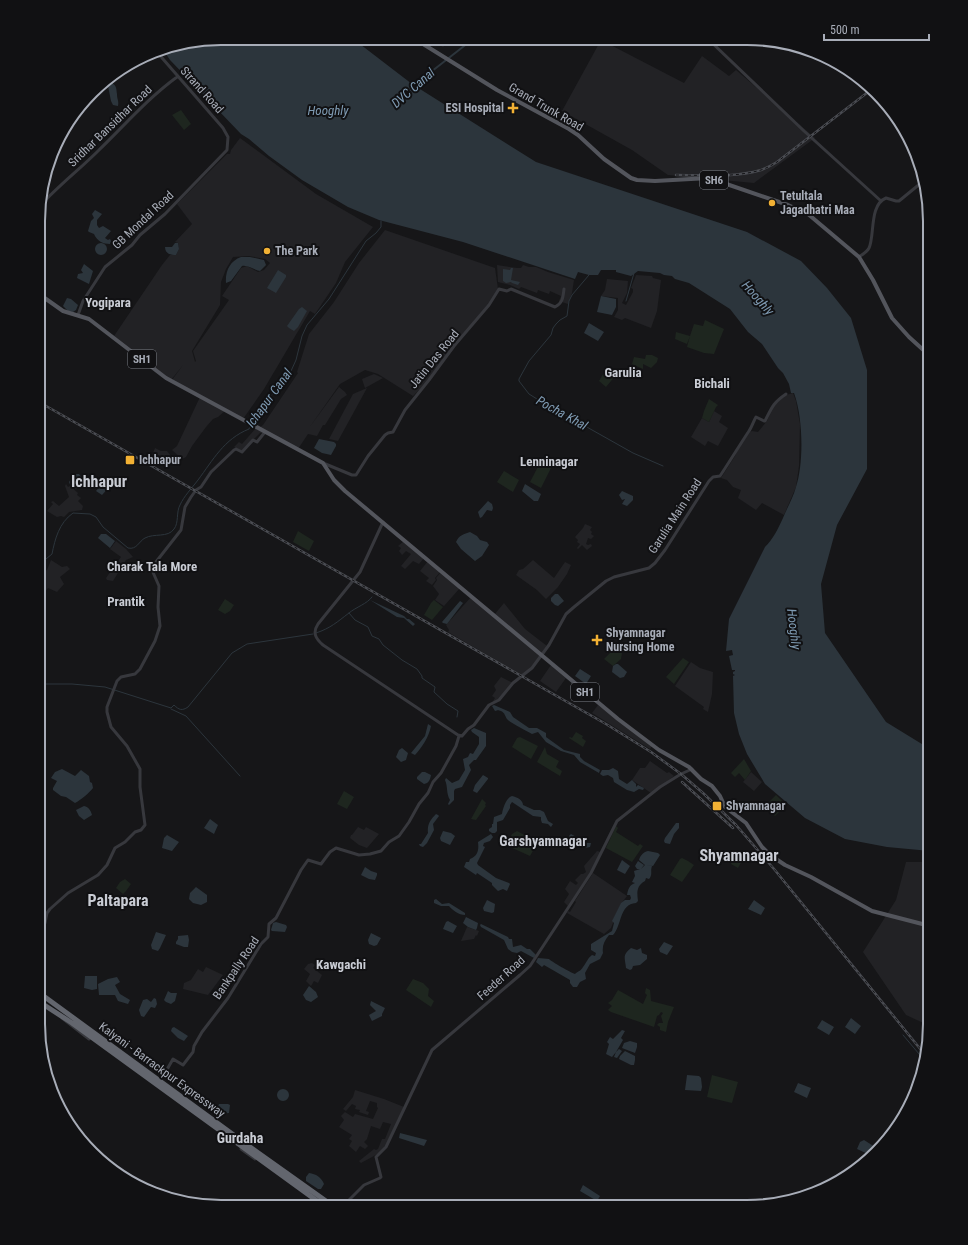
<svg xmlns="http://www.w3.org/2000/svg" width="968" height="1245" font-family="'Roboto Condensed',sans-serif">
<rect width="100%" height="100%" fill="#161618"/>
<path fill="#222225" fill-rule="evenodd" d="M429,39H453L443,47Z
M601,40L684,83L702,56L729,76L736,70L815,138L754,183L668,175L632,150L562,111Z
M240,138L316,194L373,227L345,262L336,283L315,314L310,311L264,389L243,419L172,380L183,365L171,380L150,364L155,358L150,363L114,336L162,265L170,255H176L179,249L178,243L175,242L192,224L177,204L227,154H230L231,150ZM249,256L265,259L270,263L264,270L258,272L247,266L241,268L222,296L229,300L193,351L196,361L195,362L192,351L220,305L221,282L226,269L233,257Z
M385,230L495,268L498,289L490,303L428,381L413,396L378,374L365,370L340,384L309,428L339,387L345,392L347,395L341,399L325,425H323L317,436L308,434L298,449L259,428L263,425L298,373L297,372L309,334L334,302L359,263Z
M497,265L517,268H521L523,265L529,267H536L548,272L574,280L572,293L568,304L559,301L561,296L550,291L549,294L538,290L537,293L521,287L519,289L510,285L498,282Z
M636,275L652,276L653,278L661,280L657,311L651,328L625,318L622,320L614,317L618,310V298L601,296L605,290L607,279L628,281L627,293L622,303L626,305L633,292V289L631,288Z
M374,374L383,378L365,388L362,379Z
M367,388L338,441L329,439L353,394Z
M793,393L796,401L800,424L799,466L796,487L784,515L762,503L756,510L738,498L741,490L733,487L727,480L721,478L735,456L738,448L750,432L752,431L758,432L767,421L773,406L786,395Z
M200,397L226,410L218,417L213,419L206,427L192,446L186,457L182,459L172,450L177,446Z
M714,411L722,416L719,422L728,428L718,446L708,441L705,446L691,437L702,418L709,422Z
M256,428L264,433H260L242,451L234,447L239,442L242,444Z
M155,448L161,451H167L175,461L166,463L156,461L153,463L145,457L153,453Z
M66,484L68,487L70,486L78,493L77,495L81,498L78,501L83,506L82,510L69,512L64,517L61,516L57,517L47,511L53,504L51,502L53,501L59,506L69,497L65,486Z
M585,524L592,527L590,530L592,532L591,534L594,536L591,539L588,538L586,544L588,545L591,544L592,546L587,550L582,545L578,549L577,548L580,544L577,542L578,540L575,537L583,528Z
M116,541L126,549L133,557L126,560L113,581L107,580L106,578L121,557L110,549Z
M404,541L424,558L419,564L413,561L405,569L401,566L411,554L406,551L402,555L399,551L401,548L398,546Z
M51,560L62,567L67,566L70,569L60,577L64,584L57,592L48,588L45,592L39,590V573L47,570Z
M533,560L554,578L565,562L571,565L567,574L558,587L546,599L537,590L516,575L519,570L523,569Z
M428,561L441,571L435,578L436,580L432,585L426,581L429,578L420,571Z
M441,572L460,588L444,606L435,600L439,594L433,586L437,580L436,578Z
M471,597L542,656L523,676L448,632L449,630L446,625Z
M504,603L525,629L547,646L542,655L494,615Z
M691,662L700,668L713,672L712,694L708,712L703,709L704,707L675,686Z
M551,665L566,678L556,692L540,681Z
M501,677L513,683L503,695L494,703L493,701L495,698L492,696L496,690L494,686Z
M598,705L652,746L650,749L592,713Z
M650,761L667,773L669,772L674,776L651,793L632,780L640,768H645Z
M751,772L762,782L754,791L743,782Z
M358,827L364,830L366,827L379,834L367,848L359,845L350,838L351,835H352Z
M597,851L601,852L594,867L568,906L564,902L569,894L565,889L570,881L576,885L578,883L575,880L581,874H583L586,872L584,866Z
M906,862H930V1026L906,1015L863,952L896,900Z
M593,873L627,896L621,904L613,920V923L611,928L604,934L567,913L568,911L570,912L576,902L575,901Z
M467,927L479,931L477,936L476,935L474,939L461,941Z
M312,963L315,965L313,968L322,975L318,983L314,981L311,986L306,981L310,974L304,969L308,964Z
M206,967L223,975L208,995L183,989L184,983L191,980L198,969L203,972Z
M355,1090L384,1099L404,1107L383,1151L361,1163L359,1161L374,1149L376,1150L378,1149L382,1139H385L391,1124L383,1122L380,1129L371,1126L367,1139L364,1142L368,1146L365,1149L360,1146L356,1152L349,1146L352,1141L349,1139L352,1135L339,1127L344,1120L341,1116L345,1112L353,1117L355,1114L373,1119L378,1108L377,1107V1103L370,1101L366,1111L369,1112L368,1115L359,1112L360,1110L355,1109L356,1106L352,1104L346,1111L343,1109L353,1097Z"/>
<path fill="#1e261f" d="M181,110L191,124L184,130L172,115Z
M705,320L724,329L714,354L704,353L687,347L690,336L687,344L675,339L676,332L690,336L694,324L703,326Z
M646,355H652L658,358L657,362L651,368L643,364V369L632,364L634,357L645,359Z
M606,369L616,375L606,387L599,381Z
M709,399L718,405L716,407L709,422L702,418L704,411Z
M541,461L552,466L541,488L530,482Z
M504,471L519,480L513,492L497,482Z
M298,531L314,541L309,551L293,542Z
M225,599L234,605L230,611L225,614L218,610Z
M434,600L443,607L432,620L424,615L431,603Z
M613,650L622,653L621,659L613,666L604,659Z
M683,658L689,662L674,684L666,677Z
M576,732L583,736L582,738L586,741L583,747L569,738L570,737L572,738Z
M520,737L538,746L531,759L512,747L517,738Z
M545,747L547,754L559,761L556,767L562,771L560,776L537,762Z
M744,759L751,771L745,780L739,773L735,777L731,773Z
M344,791L354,797L347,809L337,804Z
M776,795L784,803L783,808L775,816L765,806Z
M482,799L486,803L485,805L486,806L476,820L471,819Z
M616,826L618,828L616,832L638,846L640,844L643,846L632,862L606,848Z
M517,831L538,842L530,856L508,846L507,843L512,834Z
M736,853L744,857L738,868L731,864Z
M682,858L688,861L694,865L682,882L670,875L680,859Z
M125,879L131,884L126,891L123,894L116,888L120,882Z
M413,979L423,983L429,989L428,996L434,1001L431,1007L406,990Z
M646,988L650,990L651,1001L674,1007L668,1022L666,1032L660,1030V1027L657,1025L659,1023H663L661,1016L663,1013L661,1012L659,1015L657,1016L654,1027L611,1012L608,1010L612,1006L608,1003L612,1000L618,990L643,1004L647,995L645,993Z
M712,1075L738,1082L732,1103L707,1097Z"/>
<path fill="#2c353c" d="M221,38H352L412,84L536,162L747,232L801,261L827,288L851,318L867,370V469L837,525L821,584L825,633L886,722L930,749V851L887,847L845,839L805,818L765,784L747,754L739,734L734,713L733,676L735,675L733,674V672L735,671V670H732L729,656L733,655L732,650L726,651L729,619L765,547C773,539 778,529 783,518C787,508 793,498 796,487C804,463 803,417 794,393H791L789,384L783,373L778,368L762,344L748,332L730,309L689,283L675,279L672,276L664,275L660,273L638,271L631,276L616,272V270H601L598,275H589L578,272L575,279L463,242L379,220L348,207L302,180L269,156L249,139L241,134L170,60L162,48Z
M112,83C117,86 116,89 117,94C117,100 119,100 118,106L113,105L111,101L108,86Z
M95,210L102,214L97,220V225L99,228L103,226L111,231L105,238L108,240L110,239L111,241L110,244C103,244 97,241 94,234L89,232L88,231L91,221L94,218L92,214Z
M175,243H178L179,249L176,255C171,255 165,254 165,247H172Z
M95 249a6 6 0 1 1 12 0a6 6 0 1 1-12 0Z
M241,257H250L264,260L266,265L260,271C254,270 249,265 242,266L231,281L226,283C225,271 230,261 241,257Z
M84,264L93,271L89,284L77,278L78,274L83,273L81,270Z
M511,268H513L511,280L520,282L518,285L512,283L511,282L506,283L503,281V269L510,270Z
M278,270L286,275V277L276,293L267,288Z
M601,296L616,299V307L612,315L597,312Z
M67,298L71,299L78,305L76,310L73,312L68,311L63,306Z
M302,307L307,311L298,327L294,331L289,328L287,326L299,309Z
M589,323L604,332L598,341L584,333Z
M319,439L334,442L336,444V446L331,455L322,453L314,448Z
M74,474H79L83,479L77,488L75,489L71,487L69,482Z
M107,478L113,483L102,495L96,491Z
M525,484L541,494L538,501H534L522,491Z
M622,491L633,496V500L627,506L622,504L625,499L622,500L619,495Z
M488,501L492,504L493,508L492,511L487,510L482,517L480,518L478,512Z
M470,532L477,536L480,540L487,542L489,545L482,556L475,561L461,549L456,542C459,535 464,534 470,532Z
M101,534H106L115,541L110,548L98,538Z
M555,594H558L564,601L558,606L555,605L551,601V598Z
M370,600L404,616L407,619H409L415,624L413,626L404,618L397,617Z
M460,601L463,603L447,624L443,623L442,622Z
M616,664H618L627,672L624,677L620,678L612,672L613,666Z
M580,669L591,676L586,684L575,676Z
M494,705L510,712L513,717L529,728H537L546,733V737L564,750L580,754V757L584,761L600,770L599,773L580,762L574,755L561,751L546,742L538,732L532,734C527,731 510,723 507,719C505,716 505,713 501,711C498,710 498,710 495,711L492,706Z
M428,724L431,726C429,737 422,747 415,755L411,753L425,736Z
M474,728L486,733V746L476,760H474L469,765L471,770L462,787L455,789L454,791V800L449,805L448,804L450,800C446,793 448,787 445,780L446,778L452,783L459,780L465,770L463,759L468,757L470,753L473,754L479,744V737L472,732L471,730Z
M402,748L408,753L406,760L401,762L396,757L399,750Z
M613,768L618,771L619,779L627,784L632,780L636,784V787L638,785L644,788L643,790L639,789L634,792L627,790L614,782L613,778L608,775L603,776L600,774L602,770H609Z
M62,769L75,776L81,770L89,776L90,782L92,783L93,788C89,793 81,800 75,803L66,797L61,796L53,790V788L57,781L51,778L55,772Z
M422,772H425L431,775C430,780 429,783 424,784L417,779V777Z
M483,775L488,778V779L477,793L473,791L475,785Z
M512,796C517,797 523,800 523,805L534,810H540L544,812L548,821L553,824L551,827L548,824L542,823L541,820V817L533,816L512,802L510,805V808L503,820L497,822V831L495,833H492L489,831V829L492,827V824H493L494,817L502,814C503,808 506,798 512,796Z
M84,806C89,807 91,811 92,815L84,820L79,816L76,810Z
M436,814L438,815L439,816L433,824L434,830L427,843L423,847L420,846L419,844H421L428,833C427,825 430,820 436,814Z
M210,819L218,825L214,834L204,828Z
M676,823H679V828L674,834L670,844L665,843L664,841L665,838Z
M443,831L451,833L455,836L450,845L441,841L440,838Z
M491,834L493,837L490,841L484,843L483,846L485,847L477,863L478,865L496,878L509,883L510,884L507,891L503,889L498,891L492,885V883L477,873L476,875L464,867L466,862H469L470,859C478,856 479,850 478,842Z
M571,834L587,843H591L590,847L585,848L570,839L569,836Z
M167,835L179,842L172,851L162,848L164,838Z
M648,851L658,853L660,855L653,866L646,865L652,866C650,872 653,874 649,879L646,878L645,881C636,886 637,893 638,901L636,903C619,904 622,926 613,935H609C604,941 602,946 603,953L600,959L590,964L585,973L586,979L580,982L577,987H573L570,983V980L544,965L542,967L536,962L538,958L549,959C552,962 570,972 575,974C578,971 581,971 583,967C587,962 587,959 592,955L595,956L596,953L591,950V944L612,931L614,923L612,921L621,903L625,900H630L631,898L630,895H627C628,890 629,885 635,883L632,882L635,876L634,871L640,869H637L635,866L638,861L644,865L641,869L645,865L639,860C640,856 643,852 648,851Z
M622,860L630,866L625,874L617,870Z
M365,867L371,871L377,873V875L375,880L369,879L361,875Z
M196,887L207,895V902L201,905L193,903L189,899L190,893Z
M436,899L442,904L449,903L465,913V915C459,915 452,910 449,906H441L434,903V900Z
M487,900L495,904L494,912L492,913L484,911L483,908Z
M754,900L765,908L761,915L748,909Z
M466,917L478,923L477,928L476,930L468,927L463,923Z
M448,921L457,926L453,933L443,929L446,922Z
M276,922L286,925L287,927L285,932L272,931L271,930L273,923Z
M481,924L508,937L509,939H512L513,947L521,945L527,949H530L536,955L534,958L521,951L517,953L512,952L508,949L504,940L481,927L480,925Z
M156,932L166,935L160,948L158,951L152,949L151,945Z
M371,933L381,938L377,945L374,946L369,944L368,940Z
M188,935L189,940L188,947H184L176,944V942L178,939V936Z
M664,942L673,946L667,955L660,952L659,949Z
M631,948L637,950L641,948L642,953L647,955V959L640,965L633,966L632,969L630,970L626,968C625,958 622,955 631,948Z
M85,976H97V989L92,990L84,988Z
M117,977L120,982L115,985L120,994L130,1000L128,1004L118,1001L115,995H99L98,984L108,979Z
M309,986L316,992L318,997L311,1002L306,1000L303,995Z
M168,991L171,993H177L175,1001L171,1004L166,1002L164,1000Z
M154,998L156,999L157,1004L155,1008L151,1007L144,1017L141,1016L139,1010L143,1000L147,999L151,1002Z
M371,1001L385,1008L382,1014V1016L372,1021L369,1015L376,1011L370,1005Z
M851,1018L861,1026L855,1034L845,1027Z
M822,1020L834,1027L829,1035L817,1028Z
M174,1027L188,1036L184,1041L178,1038L171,1031L172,1028Z
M622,1030L625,1031L621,1038L623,1040L616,1052L619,1049L622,1051L617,1058L614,1057L616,1052L612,1057L606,1054L609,1044L607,1042L610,1037L613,1039Z
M630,1041L637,1043V1047L635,1053L622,1048L624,1043Z
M625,1051L635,1056V1060L634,1065H631L619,1059L620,1056Z
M687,1075L699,1076L701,1078L702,1087L701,1091L685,1090Z
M798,1083L811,1088L807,1098L794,1092Z
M277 1095a6 6 0 1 1 12 0a6 6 0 1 1-12 0Z
M219,1104H228L230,1105L229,1113L218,1114L216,1112Z
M400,1133L427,1140L424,1146L399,1138Z
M864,1140L875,1147L870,1155L857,1149L860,1142Z
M309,1173C316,1174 321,1177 324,1184L321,1189H318L306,1181V1177Z
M583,1185L600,1196L597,1201L580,1191Z"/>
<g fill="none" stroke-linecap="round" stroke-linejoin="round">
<path stroke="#2c353c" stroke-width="1" d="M589,275L572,295L569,301L567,316L560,320L556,324L553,328L551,335L529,361L519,379V381L529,394L537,399L633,453L663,466
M626,301L634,273
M252,423L257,413L291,371L296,360L302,336L307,325L329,299L366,241L376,233L381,227V221
M39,561L46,559L52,554C55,539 59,523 73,513L90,514L96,517L103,527L128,548C137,550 139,541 145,538C154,533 168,538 174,529C179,523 176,512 180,505C184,496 192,488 198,480C213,460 224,439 249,429L250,426
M349,613L355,620L368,627L372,636L379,639L383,645L402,660L417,669L422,676V678L435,687L434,692L447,704L458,711L457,717
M316,633C331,628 337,622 349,613C356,607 367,604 372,597
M39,684H72L105,687L171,708L174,705C179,710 182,711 188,707L232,653L247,644L313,634
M171,709L186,716L240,776
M903,1035L925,1061"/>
<path stroke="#2c353c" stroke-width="2" d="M413,86L473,39"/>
<path stroke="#37383d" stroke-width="3" d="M708,39L804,131L881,201
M40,206C58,186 79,170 98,151C124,126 148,98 177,77
M859,257C863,254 867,252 869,248C875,235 869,205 886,198L896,201H899L921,183
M78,315L83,301L105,267L132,245L140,235L165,214L227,150L228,137L223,128L156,51
M323,463L352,475H356L368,456L385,435L388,433L393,432L405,410L429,380L454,346L489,305L499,289L507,291L511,289L555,307C563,303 563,297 564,289
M383,522L360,572L318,624C312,633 316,639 323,645L458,735L462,736L468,729L474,725L489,705L499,700L513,683L532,668L549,645L566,614L574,607L606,581L614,577L649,568L655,563L665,550L709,481L713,477L720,476C730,461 739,446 749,431C752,427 753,422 756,417L764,421H765C772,407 773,403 786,394
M38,933L45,923L47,913L50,909L68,893L98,875L107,865L115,848L125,842L135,832L141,830L145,825L140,787V769L127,746L111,727L107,712V707L117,681L121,677L135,674L140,669L155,641L160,626L158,607L159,586L152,570V567L181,530L185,507L191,497L196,490L201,487L211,472L234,450L236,449L242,452L253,440L257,442L265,432
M62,1018L89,1039
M161,1080L173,1059L183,1065L193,1052L194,1046L202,1032L228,998L261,944L268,937L269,924L276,918L301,870L308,860L321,864L330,852L336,848L359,855L370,854L381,851L389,842L399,836L409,822L419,804L428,793L433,782L441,773L456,746L459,736
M241,1149L255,1159
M343,1206L364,1185L380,1178L381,1177L376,1157L386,1147L432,1050L520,975L530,966L591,873L617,821L660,787L681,774L692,769"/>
<path stroke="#53555c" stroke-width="4" d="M415,39L497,90L569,129L578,135L604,159L631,178L637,180L655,181L709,178L788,205L808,214L859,257L873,280L892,318L909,337L930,356
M39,294L63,311L89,319L166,378L323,463L334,480L345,491L618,719L659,750L689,767L701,779L712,786L720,796L725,807L746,823L762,847L770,855L785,865L811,877L872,911L930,926"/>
<path stroke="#63666e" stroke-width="5" d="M38,992L257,1152L333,1206
M38,1001L72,1023L324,1206"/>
<defs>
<path id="rail" d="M676,175C704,175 733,178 761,170C767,168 772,165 777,162L872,89
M39,402L606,724L651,752L681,774L703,793L736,825L774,869L926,1056
M682,782L733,828"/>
</defs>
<use href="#rail" stroke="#4a4c52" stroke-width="2.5"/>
<use href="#rail" stroke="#111113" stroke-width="1" stroke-dasharray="3" stroke-linecap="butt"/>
</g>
<g fill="#f2b134" stroke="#111113" stroke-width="1.5">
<path d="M511 102h4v4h4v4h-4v4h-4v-4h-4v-4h4z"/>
<circle cx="772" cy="203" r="4"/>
<circle cx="267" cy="251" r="4"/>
<rect x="125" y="455" width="10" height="10" rx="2"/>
<path d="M595 634h4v4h4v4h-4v4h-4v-4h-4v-4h4z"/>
<rect x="712" y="801" width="10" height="10" rx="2"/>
</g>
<g text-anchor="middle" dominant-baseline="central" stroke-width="4" stroke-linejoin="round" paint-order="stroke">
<g fill="#111113" stroke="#7b7e86" stroke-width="1">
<rect x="700" y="171" width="28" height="18" rx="3"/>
<rect x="128" y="350" width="28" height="18" rx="3"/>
<rect x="571" y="683" width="28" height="18" rx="3"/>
</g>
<g font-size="11" font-weight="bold" fill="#a8adb8">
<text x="714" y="180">SH6</text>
<text x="142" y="359">SH1</text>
<text x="585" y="692">SH1</text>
</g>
<g font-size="12" fill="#a8adb8" stroke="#111113">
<text transform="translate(202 90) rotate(48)">Strand Road</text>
<text transform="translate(546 107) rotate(30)">Grand Trunk Road</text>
<text transform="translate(110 126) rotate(-44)">Sridhar Bansidhar Road</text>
<text transform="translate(143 220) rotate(-43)">GB Mondal Road</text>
<text transform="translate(434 359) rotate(-51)">Jatin Das Road</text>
<text transform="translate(675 516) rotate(-57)">Garulia Main Road</text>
<text transform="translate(236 968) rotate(-56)">Bankpally Road</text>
<text transform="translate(501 978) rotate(-42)">Feeder Road</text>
<text transform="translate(162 1070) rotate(36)">Kalyani - Barrackpur Expressway</text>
</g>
<g font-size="12" font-weight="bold" fill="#a8adb8" stroke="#111113" text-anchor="start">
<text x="504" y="108" text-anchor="end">ESI Hospital</text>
<text x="780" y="196">Tetultala<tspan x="780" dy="14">Jagadhatri Maa</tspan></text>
<text x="275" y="251">The Park</text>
<text x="139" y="460">Ichhapur</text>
<text x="606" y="633">Shyamnagar<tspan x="606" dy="14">Nursing Home</tspan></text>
<text x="726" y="806">Shyamnagar</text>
</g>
<g font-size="13" font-style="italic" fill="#7f9bb3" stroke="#111113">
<text transform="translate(413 88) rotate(-41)">DVC Canal</text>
<text x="328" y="110">Hooghly</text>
<text transform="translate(758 298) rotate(48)">Hooghly</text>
<text transform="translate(269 398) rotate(-54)">Ichapur Canal</text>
<text transform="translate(562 413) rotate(29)">Pocha Khal</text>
<text transform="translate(794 629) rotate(83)">Hooghly</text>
</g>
<g font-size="13" font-weight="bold" fill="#c9ccd4" stroke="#111113">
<text x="108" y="302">Yogipara</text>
<text x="623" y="372">Garulia</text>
<text x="712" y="383">Bichali</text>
<text x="549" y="461">Lenninagar</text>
<text x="152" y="566">Charak Tala More</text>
<text x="126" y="601">Prantik</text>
<text x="341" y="964">Kawgachi</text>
</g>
<g font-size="14" font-weight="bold" fill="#c9ccd4" stroke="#111113">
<text x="543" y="841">Garshyamnagar</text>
<text x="240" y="1138">Gurdaha</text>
</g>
<g font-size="16" font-weight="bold" fill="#c9ccd4" stroke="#111113">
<text x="99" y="481">Ichhapur</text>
<text x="739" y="855">Shyamnagar</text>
<text x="118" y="900">Paltapara</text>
</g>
</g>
<path d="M0 0H968V1245H0ZM221 45H747A176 176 0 0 1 923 221V1024A176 176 0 0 1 747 1200H221A176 176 0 0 1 45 1024V221A176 176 0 0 1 221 45Z" fill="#111113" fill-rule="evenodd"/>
<path fill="none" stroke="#a8adb8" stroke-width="2" d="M221 45H747A176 176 0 0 1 923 221V1024A176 176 0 0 1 747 1200H221A176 176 0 0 1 45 1024V221A176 176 0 0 1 221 45Z"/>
<path d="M824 34v6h105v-6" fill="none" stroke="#a8adb8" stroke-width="2"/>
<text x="830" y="34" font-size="12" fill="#a8adb8" stroke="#111113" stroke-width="3" paint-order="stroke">500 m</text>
</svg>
